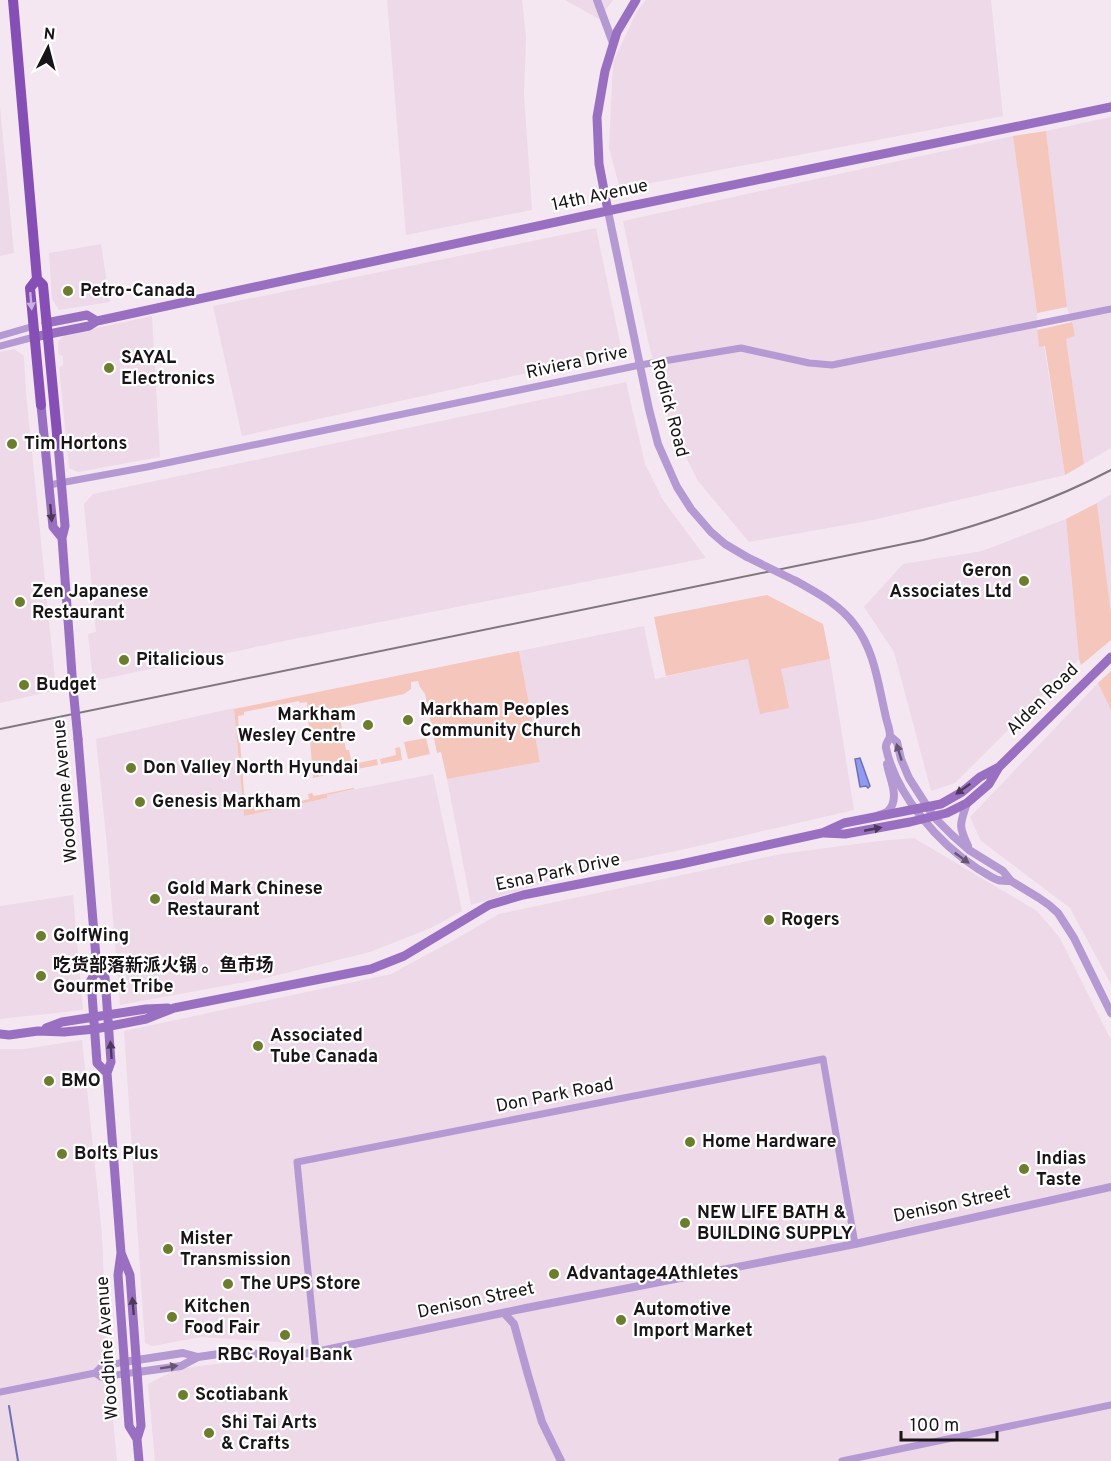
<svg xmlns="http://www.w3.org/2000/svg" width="1111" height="1461" font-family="Overpass,'Noto Sans SC',sans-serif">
<rect width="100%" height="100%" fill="#f5e7f1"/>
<path fill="#edd9e7" d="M387,0H522L526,37L524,95L532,210L406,235Z
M565,0H613L599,19Z
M646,0H991L1003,116L620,189L609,148L613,62L637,11Z
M0,106L14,253L0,256Z
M1111,117V448L1084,464L1066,339L1075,336L1067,307L1046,131Z
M1013,136L1037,313V330L1039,347L1044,346L1065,475L873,520L749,542L698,481L670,426L648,341L623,221Z
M596,228L622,352L242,436L213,306Z
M101,244L110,302L59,310L52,299L49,253Z
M152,316L160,457L78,472L69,468L59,367L63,365V356L58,354V342L64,335Z
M14,349L24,356L26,393L56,690L0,703V352Z
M626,382L645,464L663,500L706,558L294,639L93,681L88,634L96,632L84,504L93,494Z
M1111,494V613L1097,503Z
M1066,519L1079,659L955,783L931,791L894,652L864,607L903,564L982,551Z
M644,626L655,679L748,659L781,669L830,659L854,810L690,848L593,868L471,905L447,779L540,762L519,651Z
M1111,671V984L1070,908L981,841L970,817L1098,683Z
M234,708L244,816L327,798V795L433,774L462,911L431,928L370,952L262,979L120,1005L107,846L96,739Z
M914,838L1037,911L1060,938L1111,1040V1461H155L148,1384L177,1369L224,1363L303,1359L301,1343H292L201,1337L153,1346L145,1343L124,1031L391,974L454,940L499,914L781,854L879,841Z
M73,895L83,1010L0,1019V906Z
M82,1040L102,1234L107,1357L117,1461H0V1049H24Z"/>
<path fill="#f5c6bb" d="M1046,131L1067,307L1037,313L1013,136Z
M1072,322L1075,336L1066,339L1084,464L1065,475L1045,346L1039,347L1037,330Z
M1097,503L1111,613V640L1081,665L1079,659L1066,519Z
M767,595L823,624L830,659L781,669L789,708L760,714L748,659L666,676L654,617Z
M519,651L540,762L447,779L441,752L437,753L425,694L420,687L418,681L411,682V689L404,694L338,708L346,750H349L353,769L313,778L307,702L300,703L299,701L244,712V715L238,716L245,805H253L255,811L309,799L308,794L312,793L314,796L353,788L355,789L327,795V798L244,816L234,709Z
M1111,671V710L1098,683Z
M426,738L430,754L408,759L404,742Z
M400,747L402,760L381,764L380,759L396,755L395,748Z
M377,759L378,765L357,769L355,768L354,764Z"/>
<path fill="#909af3" stroke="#6c72b1" stroke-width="1.5" d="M860,758L870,786L868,788L866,786L860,787L855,759Z"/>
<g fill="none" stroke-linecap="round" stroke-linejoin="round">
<path stroke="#6c72b1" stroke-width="2" d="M9,1406L18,1461"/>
<path stroke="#b599d2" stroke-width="7" d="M0,336L34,326
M0,346L34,337
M49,485L147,467L640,365L741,348L809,363L832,365L1111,309
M316,1352L297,1162L823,1059L855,1244
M95,1373L101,1377L138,1372
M0,1392L95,1373L101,1367L124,1362
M842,1461L1111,1405"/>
<path stroke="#b599d2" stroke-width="8" d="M597,0L613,43
M608,211L649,409L658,444L677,487L691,509L711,532L725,544L747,557
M796,581C817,593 839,604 854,624C874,649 878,683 885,713C886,720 890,729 890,736C889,741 885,743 886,748C896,795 939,844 978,869C984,872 991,878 998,880C1002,881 1007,881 1011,881
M890,736L897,742L901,759L909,778L934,817L952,835L969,850L1003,871L1011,881L1039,898L1049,905L1058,913L1074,938L1111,1013
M967,803C960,824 958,825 968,846
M879,815C882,814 886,813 888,811C901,798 889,778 887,764
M504,1313L514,1324L528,1375L542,1422L561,1461
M124,1362L183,1353L198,1357
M138,1372L181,1366L198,1357L233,1352L287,1356L316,1352L526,1308L855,1244L1111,1187"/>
<path stroke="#996fc2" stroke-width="9" d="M608,211L599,164L597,117L605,71L617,32L636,0
M46,323L87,315L97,321
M34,337L89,326L97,321L621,208L1111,107
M41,405L53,527L62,538
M58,444L65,526L62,538L73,688
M78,739L97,970L91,980L97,1063L107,1073
M824,833L845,834L910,822L947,813L967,803L989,784L999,767L1111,657
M97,970L105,977L111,1062L107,1073L121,1253L118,1275L129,1426L137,1439
M46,1028L62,1022L146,1009L168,1008
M0,1034L9,1035L38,1031L64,1032L95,1029L146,1019L174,1008L371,969L404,956L489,905L523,895L681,864L822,833L844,823L941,804L962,792L980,777L999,767
M121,1253L130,1275L141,1426L137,1439L139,1461"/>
<path stroke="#864fb6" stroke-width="10" d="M13,0L37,279L43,285L58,444
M37,279L30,288L41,405"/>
<path stroke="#80777e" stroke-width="2" d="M0,729L923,540C988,523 1052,501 1111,470"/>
<path stroke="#b599d2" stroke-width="8" d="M747,557L796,581"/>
<path stroke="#996fc2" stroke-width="9" d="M73,688L78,739"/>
</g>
<defs><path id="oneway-solid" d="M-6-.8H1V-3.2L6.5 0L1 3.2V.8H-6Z" transform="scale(1.5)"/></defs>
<use fill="#c9b0de" href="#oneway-solid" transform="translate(31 301) rotate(85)"/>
<g fill="#4c385b">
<use href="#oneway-solid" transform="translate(51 513) rotate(85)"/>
<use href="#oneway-solid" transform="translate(963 789) rotate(144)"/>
<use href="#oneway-solid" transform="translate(873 829) rotate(-11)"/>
<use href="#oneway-solid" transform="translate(111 1050) rotate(-94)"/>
<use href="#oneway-solid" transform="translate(133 1306) rotate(-95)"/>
</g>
<g fill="#665674">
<use href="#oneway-solid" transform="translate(899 752) rotate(-107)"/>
<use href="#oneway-solid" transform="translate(962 858) rotate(36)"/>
<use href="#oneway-solid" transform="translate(169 1367) rotate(-9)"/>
</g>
<g fill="#6c7e2d" stroke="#fff" stroke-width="2">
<circle cx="68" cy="291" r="6"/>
<circle cx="109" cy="368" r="6"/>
<circle cx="12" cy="444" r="6"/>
<circle cx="1024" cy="581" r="6"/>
<circle cx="20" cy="602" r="6"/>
<circle cx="124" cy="660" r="6"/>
<circle cx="24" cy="685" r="6"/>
<circle cx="408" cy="720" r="6"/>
<circle cx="368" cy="725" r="6"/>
<circle cx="131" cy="768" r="6"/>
<circle cx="140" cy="802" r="6"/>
<circle cx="155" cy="899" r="6"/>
<circle cx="769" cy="920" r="6"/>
<circle cx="41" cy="936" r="6"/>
<circle cx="41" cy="976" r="6"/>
<circle cx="258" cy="1046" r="6"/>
<circle cx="49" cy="1081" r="6"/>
<circle cx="690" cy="1142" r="6"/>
<circle cx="62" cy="1154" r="6"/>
<circle cx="1024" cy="1169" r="6"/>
<circle cx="685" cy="1223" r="6"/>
<circle cx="168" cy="1249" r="6"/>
<circle cx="554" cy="1274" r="6"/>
<circle cx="228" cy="1284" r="6"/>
<circle cx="172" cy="1317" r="6"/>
<circle cx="621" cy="1320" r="6"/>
<circle cx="285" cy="1335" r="6"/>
<circle cx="183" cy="1395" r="6"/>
<circle cx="209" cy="1433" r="6"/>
</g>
<g text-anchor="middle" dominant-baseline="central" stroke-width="4.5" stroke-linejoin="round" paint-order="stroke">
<g font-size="18" fill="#181417" stroke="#fff">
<text transform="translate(600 196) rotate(-12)">14th Avenue</text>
<text transform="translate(577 363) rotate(-12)">Riviera Drive</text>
<text transform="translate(669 408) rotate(75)">Rodick Road</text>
<text transform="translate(1043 700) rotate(-45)">Alden Road</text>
<text transform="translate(66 791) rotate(-95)">Woodbine Avenue</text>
<text transform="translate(558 873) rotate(-12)">Esna Park Drive</text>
<text transform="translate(555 1096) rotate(-11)">Don Park Road</text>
<text transform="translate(952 1205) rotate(-12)">Denison Street</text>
<text transform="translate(476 1301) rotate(-12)">Denison Street</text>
<text transform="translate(108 1348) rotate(-94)">Woodbine Avenue</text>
</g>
<g font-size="18" font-weight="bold" fill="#181417" stroke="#fff" text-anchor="start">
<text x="80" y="291">Petro-Canada</text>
<text x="121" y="358">SAYAL<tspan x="121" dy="21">Electronics</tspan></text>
<text x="24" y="444">Tim Hortons</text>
<text x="1012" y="571" text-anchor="end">Geron<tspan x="1012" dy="21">Associates Ltd</tspan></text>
<text x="32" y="592">Zen Japanese<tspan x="32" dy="21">Restaurant</tspan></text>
<text x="136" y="660">Pitalicious</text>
<text x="36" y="685">Budget</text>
<text x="420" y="710">Markham Peoples<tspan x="420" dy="21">Community Church</tspan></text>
<text x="356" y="715" text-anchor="end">Markham<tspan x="356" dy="21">Wesley Centre</tspan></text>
<text x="143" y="768">Don Valley North Hyundai</text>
<text x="152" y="802">Genesis Markham</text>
<text x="167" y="889">Gold Mark Chinese<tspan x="167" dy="21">Restaurant</tspan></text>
<text x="781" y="920">Rogers</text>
<text x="53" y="936">GolfWing</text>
<text x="53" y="966">吃货部落新派火锅 。鱼市场<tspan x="53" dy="21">Gourmet Tribe</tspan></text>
<text x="270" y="1036">Associated<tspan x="270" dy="21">Tube Canada</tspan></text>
<text x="61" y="1081">BMO</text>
<text x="702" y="1142">Home Hardware</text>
<text x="74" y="1154">Bolts Plus</text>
<text x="1036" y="1159">Indias<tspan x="1036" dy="21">Taste</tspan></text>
<text x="697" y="1213">NEW LIFE BATH &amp;<tspan x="697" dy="21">BUILDING SUPPLY</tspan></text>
<text x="180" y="1239">Mister<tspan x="180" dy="21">Transmission</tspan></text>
<text x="566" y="1274">Advantage4Athletes</text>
<text x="240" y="1284">The UPS Store</text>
<text x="184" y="1307">Kitchen<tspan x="184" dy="21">Food Fair</tspan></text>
<text x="633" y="1310">Automotive<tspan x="633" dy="21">Import Market</tspan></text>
<text x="285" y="1355" text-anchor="middle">RBC Royal Bank</text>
<text x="195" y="1395">Scotiabank</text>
<text x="221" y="1423">Shi Tai Arts<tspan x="221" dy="21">&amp; Crafts</tspan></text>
</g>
</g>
<g transform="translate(48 48) rotate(6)" stroke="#ffffff" stroke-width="4.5" paint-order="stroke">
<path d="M0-4.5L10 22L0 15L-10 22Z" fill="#181417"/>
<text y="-9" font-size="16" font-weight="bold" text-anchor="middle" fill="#181417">N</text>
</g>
<path d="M901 1431v9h96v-9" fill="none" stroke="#181417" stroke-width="3"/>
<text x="910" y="1431" font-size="18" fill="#181417" stroke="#ffffff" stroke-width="4.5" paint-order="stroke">100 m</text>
</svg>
